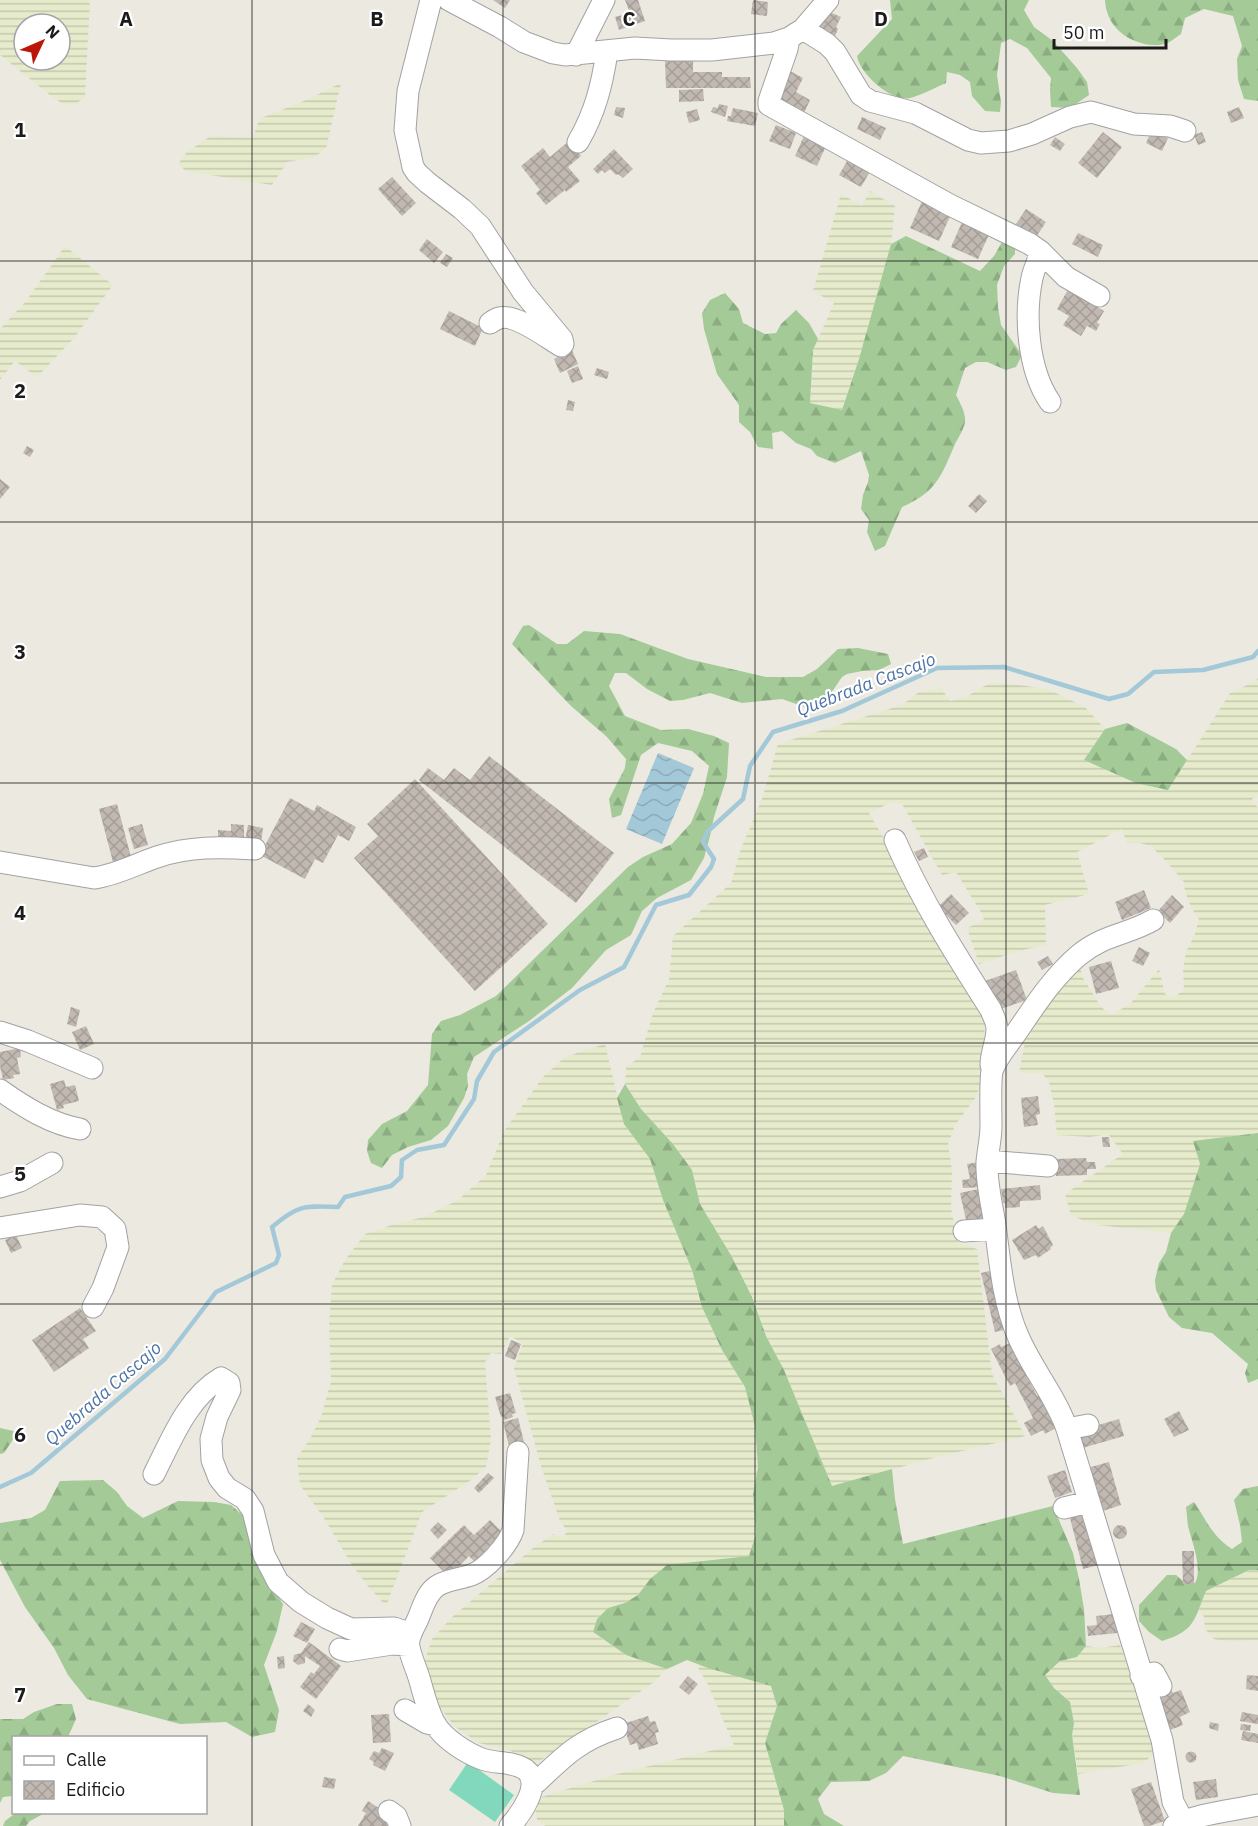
<svg xmlns="http://www.w3.org/2000/svg" width="1258" height="1826" font-family="'IBM Plex Sans',sans-serif">
<defs>
<pattern id="farmland-rules" width="6" height="5" patternUnits="userSpaceOnUse" patternTransform="scale(1.5)"><rect width="6" height="5" fill="#e6ebcc"/><path d="M0 2.5h6" fill="none" stroke="#c5c9af"/></pattern>
<pattern id="forest-firs" width="22" height="20" patternUnits="userSpaceOnUse" patternTransform="scale(1.5)"><rect width="22" height="20" fill="#a3ca97"/><path d="M5 1l3.5 6h-7zM16 11l3.5 6h-7z" fill="#8cad82"/></pattern>
<pattern id="water-waves" width="16" height="10" patternUnits="userSpaceOnUse" patternTransform="scale(1.5)"><rect width="16" height="10" fill="#a3c8d8"/><path d="M0 5q4-4 8 0t8 0" fill="none" stroke="#8cabb9"/></pattern>
<pattern id="building-cross-hatch" width="8" height="8" patternUnits="userSpaceOnUse" patternTransform="scale(1.5)"><rect width="8" height="8" fill="#c0b8b1"/><path d="M0 0l8 8M0 8l8-8" fill="none" stroke="#a49e98"/></pattern>
</defs>
<rect width="100%" height="100%" fill="#ece9e1"/>
<path fill="url(#farmland-rules)" fill-rule="evenodd" d="M0,0H90L85,97L76,104L64,105L50,95L0,55ZM24,24H60V60H24Z
M341,83L326,149L314,157L287,162L272,185L186,171L178,164L187,152L211,136L253,138L259,119L311,98Z
M870,191L895,206L891,244L859,359L842,410L810,403L813,350L834,303L813,291L841,194L862,206Z
M65,246L113,285L74,338L37,377L15,361L0,380V329L26,301Z
M1258,678V795L1252,799L1258,808V1133L1194,1141L1200,1164L1184,1215L1171,1233L1097,1225L1071,1216L1065,1194L1123,1154L1108,1134L1090,1137L1057,1135L1054,1105L1049,1082L1042,1073H1019L1029,1021L1079,964L1083,978L1101,1007L1111,1015L1130,1004L1159,969L1165,994L1174,998L1184,989L1183,971L1186,952L1195,934L1199,919L1192,909L1185,892L1184,882L1164,859L1151,846L1140,843H1127L1122,829L1077,852L1089,894L1045,905L1046,945L1018,951L979,964L967,928L984,920L982,914L956,872L942,875L902,804L892,802L869,813L901,867L984,1016L986,1068L976,1097L955,1125L948,1144L952,1170L951,1208L958,1242L977,1249L992,1374L1025,1436L937,1457L832,1486L784,1370L766,1336L752,1297L732,1257L700,1204L692,1170L673,1144L641,1109L625,1084L626,1067L640,1057L653,1013L669,979L673,936L731,883L740,851L762,799L778,744L902,705L919,692L941,688L950,701L967,696L990,683L1014,684L1050,690L1085,707L1105,729L1084,760L1168,790L1230,693L1254,682Z
M605,1044L624,1124L650,1159L663,1200L692,1270L702,1307L722,1350L745,1387L755,1426L758,1467L753,1495L756,1534L749,1556L710,1561L650,1579L638,1595L625,1603L608,1608L597,1619L593,1633L626,1655L667,1669L654,1682L537,1763L509,1750L479,1743L454,1726L435,1701L424,1662L432,1639L451,1618L533,1548L553,1534L563,1538L567,1531L560,1521L541,1466L514,1368L523,1343L510,1336L501,1354L491,1353L485,1362L491,1440L486,1467L471,1480L422,1512L386,1606L366,1584L350,1562L324,1518L300,1485L297,1458L311,1437L321,1417L331,1381L329,1325L332,1285L345,1260L365,1234L395,1224L424,1217L458,1200L486,1175L504,1131L543,1077L565,1057Z
M1250,1570H1258V1640L1227,1642L1214,1639L1205,1629L1204,1617L1199,1609L1206,1591Z
M1120,1645L1137,1689L1151,1738L1153,1755L1143,1763L1078,1774L1072,1735L1074,1723L1070,1702L1054,1688L1045,1675L1060,1661L1077,1657L1086,1646L1101,1648Z
M696,1664L771,1685L777,1706L765,1743L784,1810V1826H545L537,1820L535,1808L541,1797L617,1774L734,1745L708,1685Z"/>
<path fill="url(#forest-firs)" d="M890,0H1029L1024,10L1034,27L1053,41L1077,68L1087,82L1089,95L1070,108L1051,107L1050,90L1051,78L1027,48L1010,39L1001,43L997,75L1001,102L1000,112L985,111L972,96L970,82L960,75L947,72L946,83C934,88 922,95 910,98C891,102 860,74 857,56L892,19Z
M1105,0H1258V101L1244,99L1238,80L1237,59L1242,46L1233,16L1204,9L1185,18L1181,34C1176,37 1170,43 1164,44C1162,45 1156,45 1154,45C1129,44 1106,27 1105,0Z
M906,236L980,271L994,256L1002,242L1015,243V254L1004,266L997,285L998,307L1001,325L1022,355L1016,367L1006,370L987,362H976L965,368L956,395C960,403 966,413 965,422C964,429 958,438 955,444C941,477 936,492 902,507L885,546L875,551L867,532L869,520L861,509L863,495L868,482L869,475L861,451L835,463L817,456L811,449L796,443L782,431L772,433L773,449L758,447L750,432L739,422V405L717,374L704,329L702,313L710,300L725,293L739,309L743,323L765,334L776,333L781,324L796,310L809,323L818,339L813,350L810,403L842,410L859,359L891,244Z
M529,625L557,644H567L584,631L620,634L688,659L766,677H803L817,669L838,649L858,648L888,654L891,664L879,670L862,671L847,674L842,677L825,702L805,707L782,699L742,703L710,693L683,700L670,701L647,689L626,673H615L609,686L625,716L661,730L688,729L714,736L729,743L727,777L714,817L710,836L704,858L691,880L657,898L642,911L631,935L606,950L572,988L529,1021L474,1057L467,1074L468,1086L464,1098L448,1126L431,1140L408,1147L392,1155L382,1168L371,1163L367,1151L368,1140L382,1124L407,1111L428,1085L432,1034L441,1021L460,1015L496,996L628,867L643,857L672,844L691,823L703,794L709,766L692,751L658,743L641,755L621,815L612,818L609,799L625,768L626,759L606,736L571,706L512,644L523,626Z
M1127,723L1176,749L1187,760L1168,790L1136,783L1084,760L1105,729Z
M625,1084L641,1109L673,1144L692,1170L700,1204L732,1257L752,1297L766,1336L784,1370L832,1486L892,1469L895,1499L903,1544L1053,1506L1073,1553L1079,1579L1084,1609L1086,1646L1077,1657L1060,1661L1045,1675L1054,1688L1070,1702L1074,1723L1072,1735L1080,1795L1053,1793L1000,1776L903,1756L886,1773L869,1781L831,1782L818,1799L824,1814L844,1826H784V1810L765,1743L777,1706L771,1686L708,1668L687,1660L667,1669L626,1655L593,1632L597,1619L608,1608L625,1603L638,1595L650,1579L667,1565L749,1556L756,1534L753,1494L758,1467L755,1426L745,1387L722,1350L702,1307L692,1270L663,1200L650,1159L624,1124L617,1098Z
M1258,1133V1379L1248,1383L1245,1373L1248,1364L1212,1333L1182,1328L1169,1317L1156,1290L1155,1280L1159,1263L1166,1252L1171,1233L1184,1214L1200,1164L1193,1141Z
M0,1428L18,1432L4,1453L0,1454Z
M103,1480L117,1492L127,1506L143,1518L178,1501L214,1502L231,1505L247,1519C245,1547 268,1582 283,1604L277,1631L264,1665L279,1710L275,1732L252,1737L226,1722L180,1724L87,1699L68,1675L54,1648L25,1607L0,1560V1523L31,1518L45,1510L60,1481Z
M1258,1486V1570H1249L1206,1591C1194,1620 1195,1631 1162,1641L1149,1632L1139,1621V1605L1167,1575H1176L1184,1582L1195,1583C1203,1569 1192,1542 1188,1526C1187,1520 1187,1513 1186,1507L1194,1502C1207,1521 1212,1536 1232,1549L1242,1542L1240,1525L1234,1500L1243,1489Z
M57,1704H72L76,1719L68,1737L14,1738L13,1798L12,1796L3,1797L0,1803V1719H23L34,1712Z
M17,1812H45V1813L30,1821L26,1826H3L5,1821Z"/>
<path fill="#82d8bd" d="M468,1762L514,1795L495,1822L449,1790Z"/>
<path fill="url(#water-waves)" d="M658,753L694,768L662,844L626,829Z"/>
<g fill="none" stroke-linecap="round" stroke-linejoin="round">
<path stroke="#a3c8d8" stroke-width="4.5" d="M0,1487L31,1473L165,1359L216,1292L276,1263L279,1255L272,1227C299,1204 304,1206 338,1207L345,1197L391,1186L401,1177L402,1160L417,1150L444,1145L474,1099L477,1081L494,1052L580,990L624,967L656,905L689,895L711,867L714,859L703,842L707,832L743,799L750,766L773,732L842,711L937,668L1004,667L1109,699L1128,694L1154,672L1203,670L1253,657L1258,651"/>
</g>
<path fill="url(#building-cross-hatch)" d="M493,0H510L505,8Z
M625,0H638L645,21L619,30L615,17L630,13Z
M753,0L768,2L767,16L751,14Z
M827,11L841,17L836,27L838,29L835,36L817,32Z
M665,59H693V72H722V77H750L751,88H666Z
M790,71L803,78L796,92L810,100L804,113L776,99Z
M703,89L704,101L679,102V90Z
M719,104L728,106L725,117L711,112L713,107L718,108Z
M616,107L625,108L623,118L614,115Z
M1239,107L1244,118L1231,123L1227,112Z
M733,108L758,113L755,126L727,121L728,116H731Z
M697,109L700,120L689,123L686,112Z
M862,117L886,128L880,140L857,129Z
M776,125L796,133L790,149L769,141Z
M1152,130L1168,138L1162,151L1146,143Z
M1103,132L1122,147L1097,178L1078,163Z
M1202,132L1206,142L1198,145L1194,135Z
M804,136L826,146L817,166L795,156Z
M1055,137L1065,144L1060,151L1050,145Z
M569,141L581,156L568,167L580,181L566,192L565,190L546,205L536,193L540,190L521,166L543,148L550,157Z
M614,149L633,169L623,178L618,174L616,175L610,169L605,173L602,170L598,174L593,169Z
M850,156L872,168L861,187L839,175Z
M392,177L416,203L402,216L378,189Z
M923,199L952,212L939,241L910,228Z
M1026,209L1046,222L1036,237L1016,224Z
M963,220L991,230L978,259L951,247Z
M1078,233L1103,245L1098,257L1072,244Z
M427,239L443,252L434,263L419,250Z
M446,254L453,258L447,267L440,263Z
M1070,286L1097,302L1095,306L1104,311L1097,323L1100,324L1096,331L1087,326L1081,336L1063,325L1069,316L1057,309Z
M449,311L483,328L475,346L440,329Z
M572,350L578,364L560,373L554,359Z
M578,366L583,379L572,383L567,371Z
M597,368L609,372L607,379L594,375Z
M568,400L575,402L573,411L566,410Z
M27,446L34,450L30,457L23,453Z
M0,479L10,487L0,499Z
M979,494L987,501L976,513L968,506Z
M489,756L614,853L576,903L419,780L428,768L444,780L454,768L470,780Z
M415,779L548,924L475,991L354,858L378,836L367,824Z
M290,798L314,811L317,805L356,827L349,841L338,835L323,863L315,859L305,879L260,855Z
M117,804L131,857L113,862L99,809Z
M142,824L148,845L134,849L128,828Z
M231,824L244,825V838L218,842V830L231,831Z
M248,825L263,828L261,843L245,841Z
M924,848L928,857L919,861L914,852Z
M1144,890L1151,908L1122,920L1115,902Z
M951,894L969,913L956,925L938,907Z
M1172,895L1184,907L1170,923L1158,911Z
M1139,947L1150,953L1143,966L1132,961Z
M1048,956L1053,964L1042,970L1037,962Z
M1111,961L1119,988L1096,994L1089,967Z
M1016,970L1027,1000L995,1011L985,981Z
M71,1007L80,1010L76,1027L67,1024Z
M86,1026L94,1044L80,1050L72,1032Z
M20,1048L21,1057L17,1058L20,1074L13,1075L14,1078L3,1080L0,1066V1052Z
M64,1080L66,1087L75,1085L79,1101L63,1105L64,1108L57,1110L50,1084Z
M1038,1096L1040,1114L1036,1115L1038,1125L1024,1127L1021,1098Z
M1102,1137H1109L1110,1147H1103Z
M1086,1158L1087,1162H1095L1096,1169H1087V1175L1056,1176L1055,1159Z
M980,1162L984,1187L963,1188L962,1180L970,1179L967,1164Z
M1040,1185L1041,1200L1020,1201V1207L1005,1208V1203H1003L1001,1189Z
M983,1188L989,1219L967,1224L960,1193Z
M1036,1225L1039,1229L1043,1226L1053,1245L1050,1248L1051,1249L1038,1258L1036,1255L1024,1260L1012,1240Z
M16,1235L22,1248L11,1253L5,1240Z
M994,1270L1008,1329L995,1332L981,1273Z
M80,1308L96,1331L83,1339L89,1348L54,1372L32,1340Z
M511,1340L521,1344L515,1360L505,1356Z
M1010,1343L1037,1396L1042,1394L1057,1422L1053,1424L1056,1428L1045,1434L1043,1430L1031,1436L1024,1423L1033,1418L1015,1383L1010,1386L991,1349L1000,1344L1001,1347Z
M510,1393L516,1413L512,1414L513,1417L504,1420L503,1416L501,1417L495,1397Z
M1179,1411L1189,1430L1174,1437L1164,1419Z
M518,1418L524,1442L509,1446L503,1422Z
M1119,1419L1124,1436L1079,1449L1074,1432Z
M1109,1462L1121,1505L1100,1512L1087,1468Z
M1065,1470L1072,1492L1055,1498L1047,1476Z
M488,1473L494,1478L479,1493L474,1488Z
M1085,1510L1099,1565L1083,1569L1069,1514Z
M490,1520L503,1533L487,1548L492,1553L479,1566L469,1556L449,1577L430,1558L464,1525L474,1535Z
M438,1522L447,1530L438,1539L430,1530Z
M1113 1532a7 7 0 1 1 14 0a7 7 0 1 1-14 0Z
M1182,1551H1194V1584H1183Z
M1114,1614L1117,1633L1088,1636L1087,1626L1097,1625L1096,1616Z
M301,1622L315,1629L307,1643L293,1636Z
M309,1642L341,1666L316,1699L300,1687L311,1672L314,1674L320,1666L305,1656V1663L298,1665L293,1661L294,1655L301,1653Z
M284,1656L285,1668L278,1669L277,1657Z
M1247,1675L1258,1676V1691L1246,1689Z
M688,1676L698,1684L689,1695L679,1687Z
M1170,1688L1173,1693L1181,1690L1190,1712L1180,1717L1183,1725L1170,1730L1155,1694Z
M308,1704L315,1710L311,1717L303,1711Z
M1242,1712L1258,1715V1724L1240,1721Z
M389,1714L391,1742L373,1743L371,1715Z
M648,1716L650,1722L655,1721L659,1732L655,1733L658,1744L639,1750L637,1743L630,1745L623,1724Z
M1210,1722L1219,1724L1218,1731L1209,1728Z
M1241,1724L1251,1725L1250,1731L1240,1730Z
M1243,1731L1258,1734V1743L1241,1740Z
M382,1748L394,1753L385,1771L373,1765L374,1762L369,1759L374,1751L379,1753Z
M1185.5 1757a5.5 5.5 0 1 1 11 0a5.5 5.5 0 1 1-11 0Z
M324,1777L336,1779L334,1789L322,1787Z
M1216,1779L1218,1797L1196,1800L1193,1782Z
M1151,1782L1165,1821L1149,1826H1144L1131,1789Z
M368,1801L382,1810L378,1816L394,1826H358L366,1813L362,1811Z"/>
<g fill="none" stroke-linecap="round" stroke-linejoin="round">
<defs>
<path id="minor" d="M431,0L408,91L405,130L413,167L417,173L428,183L462,209L480,226L523,292L562,339L563,344L561,346C547,338 516,313 499,318C496,319 493,321 490,323
M449,0L500,27L524,42L553,53L565,55L635,48L671,50H712L774,43L789,38L803,29L828,0
M803,29L827,44L835,52L861,95L870,101L915,113L968,140L981,143L1009,141L1032,134L1070,117L1091,112L1134,124L1170,126L1185,131
M789,38L787,49L769,101V105L950,205L1030,244L1040,251C1039,261 1034,268 1032,278C1024,316 1028,370 1050,402
M576,55L604,0
M578,142C595,113 602,85 607,52
M1040,251L1066,277L1099,296
M895,840C921,900 956,955 991,1010C993,1016 997,1022 997,1029C997,1041 991,1052 991,1065
M0,862L94,878C116,875 136,864 157,857C190,846 220,847 255,849
M1153,920C1127,935 1105,934 1079,955C1052,978 1034,1007 1014,1036C1007,1046 996,1059 992,1071C990,1081 991,1113 991,1126C991,1138 988,1150 987,1162C986,1182 992,1205 995,1225C1000,1262 1003,1302 1018,1336C1032,1369 1055,1395 1067,1429L1162,1740L1173,1802L1183,1821
M0,1032L28,1041L92,1068
M0,1090C24,1107 51,1124 80,1129
M987,1161L1048,1166
M0,1187L20,1181L52,1163
M0,1228L80,1215L102,1217L115,1229L118,1247L103,1288L93,1307
M964,1231L995,1229
M1067,1429L1088,1425
M154,1474C171,1441 187,1398 221,1378L229,1383L230,1390L217,1417L211,1439L212,1460L219,1478L227,1488L245,1499L253,1511L264,1555L278,1582L301,1602L327,1618L351,1629L394,1628L411,1634
M1064,1508L1089,1502
M340,1649L347,1651L392,1644L408,1645
M1141,1676L1154,1673L1161,1686
M405,1710L427,1723L436,1725
M532,1784L537,1782C564,1756 580,1740 617,1728
M389,1811L396,1816L400,1826
M510,1826C520,1815 543,1784 526,1770C514,1761 496,1764 482,1759C466,1753 444,1739 435,1724C428,1711 424,1696 420,1681C417,1670 411,1658 409,1647C407,1639 413,1629 417,1621C422,1610 426,1593 437,1586C446,1580 460,1579 471,1575C486,1570 508,1545 513,1530L518,1452
M1174,1826C1199,1813 1230,1811 1258,1805"/>
</defs>
<use href="#minor" stroke="#a2a2a2" stroke-width="23"/>
<use href="#minor" stroke="#fff" stroke-width="21"/>
</g>
<path fill="none" stroke="#1b1b1b" stroke-width="1.5" stroke-opacity="0.55" d="M252,0V1826M503,0V1826M755,0V1826M1006,0V1826M0,261H1258M0,522H1258M0,783H1258M0,1043H1258M0,1304H1258M0,1565H1258"/>
<g text-anchor="middle" dominant-baseline="central" stroke-width="4.5" stroke-linejoin="round" paint-order="stroke">
<g font-size="18" font-style="italic" fill="#4d73a5" stroke="#fff">
<text transform="translate(866 684) rotate(-21)">Quebrada Cascajo</text>
<text transform="translate(103 1393) rotate(-41)">Quebrada Cascajo</text>
</g>
</g>
<g font-size="20" text-anchor="middle" font-weight="bold" fill="#1b1b1b" stroke="#fff" stroke-width="4.5" stroke-linejoin="round" paint-order="stroke">
<text x="126" y="26">A</text>
<text x="377" y="26">B</text>
<text x="629" y="26">C</text>
<text x="881" y="26">D</text>
<text x="20" y="137">1</text>
<text x="20" y="398">2</text>
<text x="20" y="659">3</text>
<text x="20" y="920">4</text>
<text x="20" y="1181">5</text>
<text x="20" y="1442">6</text>
<text x="20" y="1702">7</text>
</g>
<rect x="12" y="1736" width="195" height="78" fill="#ffffff" stroke="#a4a4a4" stroke-width="1.5"/>
<rect x="24" y="1756" width="30" height="9" fill="#ffffff" stroke="#a4a4a4" stroke-width="1.5"/>
<text x="66" y="1766" font-size="18" fill="#1b1b1b">Calle</text>
<rect x="24" y="1781" width="30" height="18" fill="url(#building-cross-hatch)" stroke="#a4a4a4" stroke-width="1.5"/>
<text x="66" y="1796" font-size="18" fill="#1b1b1b">Edificio</text>
<g transform="translate(42 42) rotate(46)"><circle r="28" fill="#ffffff" stroke="#a4a4a4" stroke-width="1.5"/>
<path d="M0-4.5L10 22L0 15L-10 22Z" fill="#bc160a"/>
<text y="-9" font-size="16" font-weight="bold" text-anchor="middle" fill="#1b1b1b">N</text>
</g>
<path d="M1054 39v9h112v-9" fill="none" stroke="#1b1b1b" stroke-width="3"/>
<text x="1063" y="39" font-size="18" fill="#1b1b1b" stroke="#ffffff" stroke-width="4.5" paint-order="stroke">50 m</text>
</svg>
